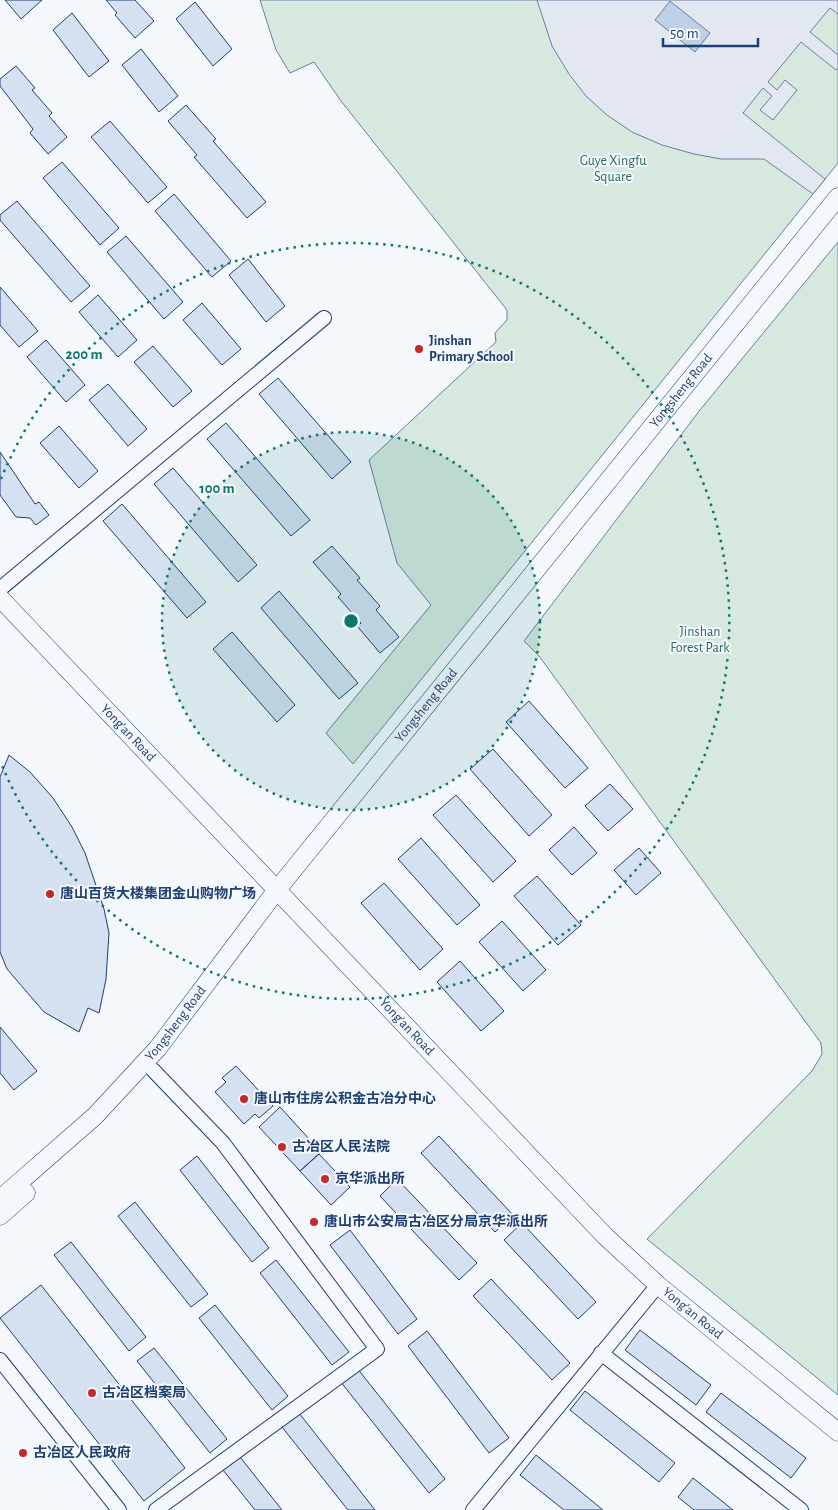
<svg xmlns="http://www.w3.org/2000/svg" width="838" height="1510" font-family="'Alegreya Sans','Noto Sans SC',sans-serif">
<rect width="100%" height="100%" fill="#f4f7fb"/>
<path fill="#d7e8df" stroke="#687fa3" d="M260,0H838V163L353,764L326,733L431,605L397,563L369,460L496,342L495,333L507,320V310L341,101L314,62L290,73L276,50Z
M838,242V1395L647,1239L812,1071L822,1054L821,1043L539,656L524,641L700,410Z"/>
<path fill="#e3e8f0" stroke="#687fa3" d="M537,0H838V14L830,8L810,32L838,55V68L836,70L801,42L768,82L777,90L785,80L797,90L773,120L760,110L772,96L763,88L743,113L825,179L813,194L764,159H721L694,154L662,145L632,132L607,115L586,96L569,74L552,46Z"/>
<path fill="#bed0e5" stroke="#687fa3" d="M670,1L710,33L695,52L655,20Z"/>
<path fill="#d5e0f0" stroke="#1d3f73" d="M5,0H42L21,19Z
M106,0H135L154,21L135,38L115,15L117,13Z
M195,2L232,49L213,66L176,19Z
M72,13L109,61L89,77L53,30Z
M141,49L178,96L159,112L122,65Z
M16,66L35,88L32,90L52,113L49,116L67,137L48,154L30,133L33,129L0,86V79Z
M186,105L216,139L213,141L266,202L247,218L194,157L197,155L168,121Z
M110,121L167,187L148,203L91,137Z
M62,162L119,228L100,245L43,178Z
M174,194L231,261L212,277L155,211Z
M17,201L90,286L71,302L0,220V215Z
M126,236L183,302L164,319L107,252Z
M248,259L285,306L266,322L229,275Z
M0,287L38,331L19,347L0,325Z
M98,295L137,340L118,357L79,312Z
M202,303L241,349L222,365L183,320Z
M46,340L85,385L66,402L27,357Z
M153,346L192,391L173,407L134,362Z
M278,378L351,462L332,479L259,394Z
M108,384L147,429L128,446L89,400Z
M226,423L310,520L291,536L207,439Z
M59,426L98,471L79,488L40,443Z
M0,452L35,504L39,502L49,515L36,525L30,518L16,517L0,495Z
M173,468L257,565L238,582L154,484Z
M122,504L206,602L187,618L103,521Z
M332,546L360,578L357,580L380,606L376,610L399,637L380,653L357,626L361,623L338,597L341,594L313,562Z
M279,591L358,683L339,699L261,608Z
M232,632L295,705L277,722L213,649Z
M529,701L588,768L565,788L506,722Z
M493,749L552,815L529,836L470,769Z
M9,755L30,772L53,798L72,827L85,853L104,909L109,933L106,979L99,1013L88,1008L79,1032L44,1012L7,969L0,952V777Z
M610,784L633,809L608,831L585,806Z
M456,795L516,861L493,882L433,815Z
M574,827L597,853L572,875L549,850Z
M421,838L480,905L457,925L398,859Z
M639,848L661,873L636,895L614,870Z
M537,876L581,925L558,945L514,896Z
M384,883L443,949L420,970L361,903Z
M502,921L546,970L523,991L479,942Z
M460,961L504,1011L481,1031L437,982Z
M0,1027L37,1071L14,1090L0,1073Z
M236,1066L273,1106L259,1118L255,1114L244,1124L215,1092L226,1082L222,1078Z
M280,1107L321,1152L300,1171L259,1127Z
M439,1136L513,1215L495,1232L421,1153Z
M319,1154L350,1187L331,1205L300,1171Z
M197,1156L269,1248L252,1262L180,1170Z
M397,1179L477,1263L459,1280L380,1196Z
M135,1202L208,1294L191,1307L118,1216Z
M522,1223L596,1302L578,1319L504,1240Z
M350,1230L417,1319L398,1334L330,1245Z
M71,1242L146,1337L129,1351L54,1255Z
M276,1260L349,1352L332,1365L260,1273Z
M491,1279L570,1363L552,1380L473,1296Z
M41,1285L185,1468L144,1501L0,1318Z
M215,1305L288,1396L272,1410L199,1318Z
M640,1330L711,1385L696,1405L625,1350Z
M427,1331L509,1438L489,1453L408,1346Z
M154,1348L227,1439L210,1453L137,1361Z
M357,1368L445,1479L429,1493L340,1381Z
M585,1391L675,1463L659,1482L570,1410Z
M721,1393L806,1458L791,1478L706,1412Z
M299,1413L375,1510H348L282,1427Z
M536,1455L603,1510H564L520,1475Z
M240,1457L282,1510H255L223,1470Z
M693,1478L733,1510H694L678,1497Z"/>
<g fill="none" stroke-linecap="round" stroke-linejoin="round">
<defs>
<path id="minor" d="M0,589L324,318
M153,1070L223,1143L377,1349L156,1510
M601,1353L801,1510
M0,1360L119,1510
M473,1510L658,1285"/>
<g id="major">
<path id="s1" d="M0,598L605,1236L658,1285L838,1432"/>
<path id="s2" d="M0,1199L95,1116L158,1048L276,891L838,197"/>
<path d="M0,1216L26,1193"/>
</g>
</defs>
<use href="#minor" stroke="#1d3f73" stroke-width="16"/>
<use href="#major" stroke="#1d3f73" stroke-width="19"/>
<use href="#minor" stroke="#f4f7fb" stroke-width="14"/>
<use href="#major" stroke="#f4f7fb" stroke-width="18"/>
</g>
<circle cx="351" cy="621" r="189" fill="#0f766e" fill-opacity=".12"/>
<g fill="none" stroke="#0f766e" stroke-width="2.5" stroke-dasharray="2.5 5">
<circle cx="351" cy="621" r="189"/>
<path d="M1 479A378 378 0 1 1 1 763"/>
</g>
<g fill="#c62828" stroke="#f4f7fb" stroke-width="2">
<circle cx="419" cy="349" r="5"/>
<circle cx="50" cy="894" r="5"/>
<circle cx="244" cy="1099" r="5"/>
<circle cx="282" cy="1147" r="5"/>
<circle cx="325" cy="1179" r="5"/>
<circle cx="314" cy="1222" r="5"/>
<circle cx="92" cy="1393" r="5"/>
<circle cx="23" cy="1453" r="5"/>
</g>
<g text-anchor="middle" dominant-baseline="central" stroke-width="4" stroke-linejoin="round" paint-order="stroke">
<g font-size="14" fill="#2c6c60" stroke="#f4f7fb">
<text x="613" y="161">Guye Xingfu<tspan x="613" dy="16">Square</tspan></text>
<text x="700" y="632">Jinshan<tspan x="700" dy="16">Forest Park</tspan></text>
</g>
<g font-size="14" font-weight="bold" fill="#1d3f73" stroke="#f4f7fb" text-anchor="start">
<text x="429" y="341">Jinshan<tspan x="429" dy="16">Primary School</tspan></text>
<text x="60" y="894">唐山百货大楼集团金山购物广场</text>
<text x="254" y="1099">唐山市住房公积金古冶分中心</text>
<text x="292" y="1147">古冶区人民法院</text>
<text x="335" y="1179">京华派出所</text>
<text x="324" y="1222">唐山市公安局古冶区分局京华派出所</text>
<text x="102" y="1393">古冶区档案局</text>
<text x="33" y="1453">古冶区人民政府</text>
</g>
<g font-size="14" fill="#1d3f73" stroke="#f4f7fb">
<text stroke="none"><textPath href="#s2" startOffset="1059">Yongsheng Road</textPath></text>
<text stroke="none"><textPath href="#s2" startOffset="654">Yongsheng Road</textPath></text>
<text stroke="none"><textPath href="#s1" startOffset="186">Yong'an Road</textPath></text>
<text stroke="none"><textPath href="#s2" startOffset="249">Yongsheng Road</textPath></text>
<text stroke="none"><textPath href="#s1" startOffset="591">Yong'an Road</textPath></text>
<text stroke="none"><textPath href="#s1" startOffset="996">Yong'an Road</textPath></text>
</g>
</g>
<circle cx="351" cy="621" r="8" fill="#0f766e" stroke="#f4f7fb" stroke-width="2.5"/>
<g font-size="15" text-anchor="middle" font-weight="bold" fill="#0f766e" stroke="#f4f7fb" stroke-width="4" stroke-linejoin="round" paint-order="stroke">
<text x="84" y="359">200 m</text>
<text x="217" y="493">100 m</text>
</g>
<path d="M663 38v8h95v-8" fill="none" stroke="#1d3f73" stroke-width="2.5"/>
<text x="670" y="38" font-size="15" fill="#1d3f73" stroke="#f4f7fb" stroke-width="4" paint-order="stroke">50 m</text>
</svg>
